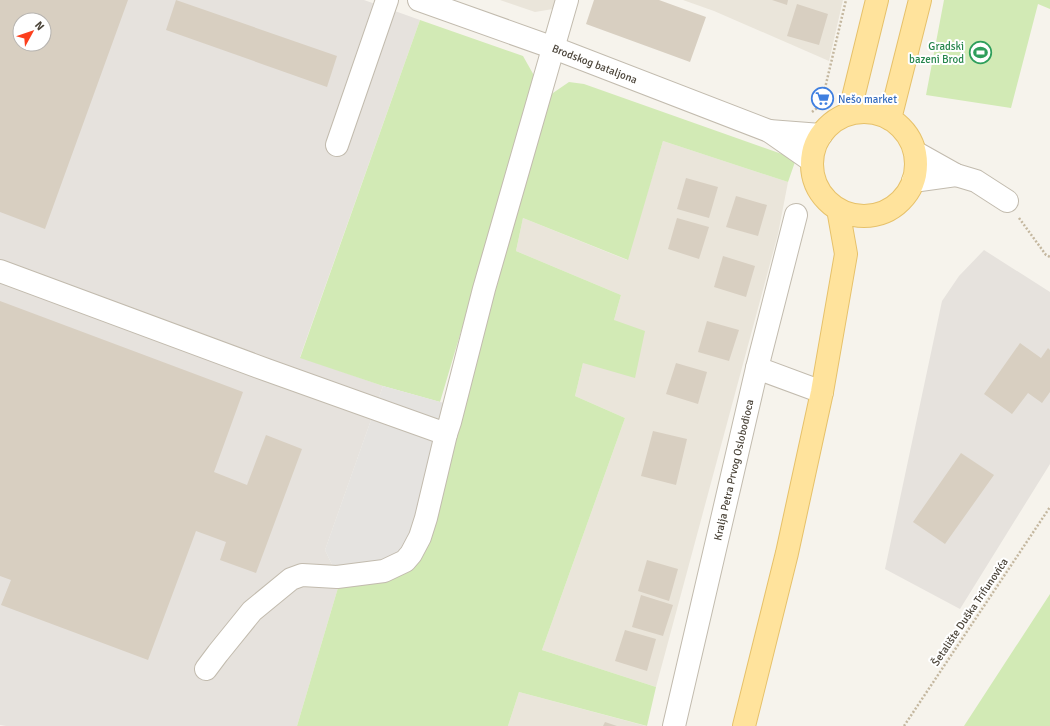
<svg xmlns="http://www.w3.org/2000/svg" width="1050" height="726" font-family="Signika,sans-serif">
<rect width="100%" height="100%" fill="#f6f3ec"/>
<path fill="#eae5da" d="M500,0H555L553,9L535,12Z
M683,0H843L829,61L714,11Z
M663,141L788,182L778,234L656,687L542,650L625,418L575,396L583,363L614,320L621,295L516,251L523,218L627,260Z
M519,692L646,726H508Z"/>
<path fill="#e6e2dd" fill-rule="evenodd" d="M0,0H364L420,20L300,357L383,386L325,550L340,581L297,726H6L0,725ZM20,20H44V44H20Z
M984,250L1050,292V464L960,609L885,569L942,301L959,276Z"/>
<path fill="#d2eab5" d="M944,0H1050V9L1038,4L1011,108L926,95Z
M420,20L523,56L536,79L440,402L383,386L300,358Z
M569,82L584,84L796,159L788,182L663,141L628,260L523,218L516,251L621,295L614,320L645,331L635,378L583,363L575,396L625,418L542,650L656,687L647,726L519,692L508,726H297L340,581L438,493L550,95Z
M1050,594V726H964Z"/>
<path fill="#e5e3e0" d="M383,386L462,408L438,493L427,548L412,564L340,581L325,550Z"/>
<path fill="#d8cfc1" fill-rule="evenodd" d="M0,0H128L45,229L0,212ZM20,20H44V44H20Z
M176,0L337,56L327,87L166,30Z
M594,0H659L706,17L690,62L586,24Z
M772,0H788L787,5Z
M797,4L828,14L819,45L787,36Z
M686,178L718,187L709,218L677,209Z
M736,196L767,205L758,236L726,227Z
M677,218L709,227L699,259L668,249Z
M723,256L755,266L746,297L714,287Z
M0,301L243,392L214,472L247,485L266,435L302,449L256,573L220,560L226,542L196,531L148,660L1,605L11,580L0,576Z
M707,321L739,330L729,361L698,352Z
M1020,343L1041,358L1048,348L1050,350V392L1042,403L1028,393L1012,414L984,394Z
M676,363L707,372L698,404L666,394Z
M653,431L687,439L676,485L641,476Z
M961,453L994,475L945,544L913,522Z
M647,560L678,569L669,601L638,591Z
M641,595L673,605L663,636L632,627Z
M625,630L656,639L647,671L615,661Z
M605,722L617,726H603Z"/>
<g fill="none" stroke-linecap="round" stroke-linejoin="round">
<defs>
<g id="minor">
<path id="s1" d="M419,0L554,48L769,131L812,161"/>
<path d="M769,131L821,135"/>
<path d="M337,145L387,0"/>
<path d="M915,152L956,175L976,181L1007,201"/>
<path d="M913,181L956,175"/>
<path d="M0,271L267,370L446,434L450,422L484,289L567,0"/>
<path d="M757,368L822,392"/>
<path d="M206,669L218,653L252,611L291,579L302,575L337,577L384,571L405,561L411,554L420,537L426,518L446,434"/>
<path id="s2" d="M674,726L757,368L796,215"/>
</g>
<path id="major" d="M812 164a52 52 0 1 1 104 0a52 52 0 1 1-104 0Z
M849,114L877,0
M890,119L920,0
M744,726L787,553L822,392L846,254L838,209"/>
</defs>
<use href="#minor" stroke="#c2bbae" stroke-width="24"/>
<use href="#major" stroke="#e6c16a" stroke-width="24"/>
<path stroke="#c4b79f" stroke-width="2.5" stroke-dasharray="2 2" stroke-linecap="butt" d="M812,112L821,105L846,0
M1019,218L1046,255L1050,257
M904,726L1050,507"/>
<use href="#minor" stroke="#fff" stroke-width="22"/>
<use href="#major" stroke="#ffe39c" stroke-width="22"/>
</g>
<defs>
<symbol id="stadium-ring" viewBox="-11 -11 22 22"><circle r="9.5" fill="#fff" stroke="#2e9e5b" stroke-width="1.5"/><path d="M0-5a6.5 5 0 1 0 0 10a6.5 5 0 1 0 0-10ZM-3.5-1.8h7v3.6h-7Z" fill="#2e9e5b"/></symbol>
<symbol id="supermarket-ring" viewBox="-11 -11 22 22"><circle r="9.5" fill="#fff" stroke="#3f7fe0" stroke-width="1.5"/><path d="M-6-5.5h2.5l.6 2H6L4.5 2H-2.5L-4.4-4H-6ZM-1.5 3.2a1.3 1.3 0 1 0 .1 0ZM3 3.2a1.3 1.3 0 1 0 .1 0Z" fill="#3f7fe0"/></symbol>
</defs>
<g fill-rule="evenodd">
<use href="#stadium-ring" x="968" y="40" width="25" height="25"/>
<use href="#supermarket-ring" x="810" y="86" width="25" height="25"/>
</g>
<g text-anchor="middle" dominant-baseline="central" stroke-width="4" stroke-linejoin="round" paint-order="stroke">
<g font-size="11" fill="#27864d" stroke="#fff" text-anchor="end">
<text x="964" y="46">Gradski<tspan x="964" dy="13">bazeni Brod</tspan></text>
</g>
<g font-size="11" fill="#4b4439" stroke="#fff">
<text stroke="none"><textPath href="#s1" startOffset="187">Brodskog bataljona</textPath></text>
<text stroke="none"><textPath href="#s2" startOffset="263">Kralja Petra Prvog Oslobodioca</textPath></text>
<text transform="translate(970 612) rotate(-56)">Šetalište Duška Trifunovića</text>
</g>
<g font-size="11" fill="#366cbe" stroke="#fff" text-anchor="start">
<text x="838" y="99">Nešo market</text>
</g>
</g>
<g transform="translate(32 32) rotate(50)"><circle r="19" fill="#ffffff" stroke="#b7b4b0"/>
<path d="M0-3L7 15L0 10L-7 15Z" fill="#fc3f1d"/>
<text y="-6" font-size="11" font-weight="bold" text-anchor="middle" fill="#4b4439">N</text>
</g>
</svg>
